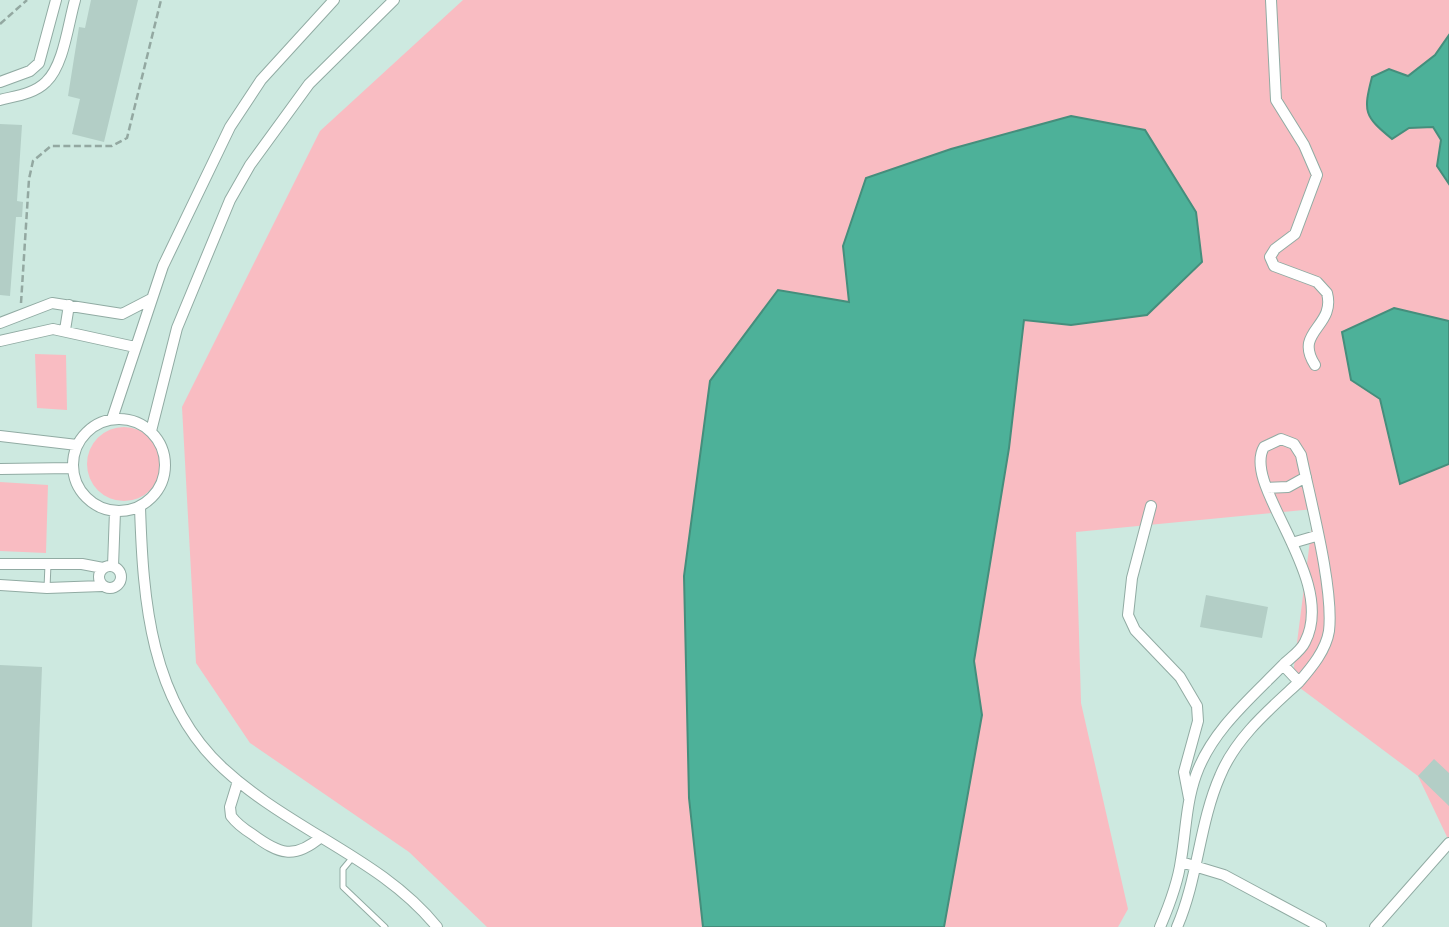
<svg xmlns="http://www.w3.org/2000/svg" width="1449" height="927" font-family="'Work Sans',sans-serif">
<rect width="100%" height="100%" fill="#cde9e0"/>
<path fill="#f9bcc2" d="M463,0H1449V841L1418,776L1292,682L1314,509L1076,532L1081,703L1128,909L1118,927H487L409,852L250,743L196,663L182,407L320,131Z
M35,354L66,355L67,410L37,408Z
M87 464a37 37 0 1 1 74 0a37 37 0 1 1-74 0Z
M0,482L48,485L46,553L0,551Z"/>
<path fill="#4db199" stroke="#458e7c" stroke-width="2" d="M1449,35V184L1437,166L1441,140L1433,127L1409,128L1392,139C1364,116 1363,112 1372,77L1389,69L1408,76L1435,55Z
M1071,116L1145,130L1196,212L1202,262L1147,315L1071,325L1024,320L1009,448L974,661L982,715L944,927H703L689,798L684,576L710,381L778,290L849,302L843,246L866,178L951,149Z
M1394,308L1449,321V464L1400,484L1380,399L1351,380L1342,332Z"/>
<path fill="#b3cec6" d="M91,0H138L104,142L72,134L80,99L68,96L79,27L85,28Z
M0,124L22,125L17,201L23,202L22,217H16L10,296L0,295Z
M1206,595L1268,607L1262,638L1200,627Z
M0,665L42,667L32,927H0Z
M1434,759L1449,773V806L1418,776Z"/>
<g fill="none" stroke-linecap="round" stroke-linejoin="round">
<defs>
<path id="service" d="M47,588L48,564
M353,857L343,869V887L385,927"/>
<path id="minor" d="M1271,0L1276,100L1304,145L1317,175L1295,234L1275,249L1270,257L1274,266L1317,282L1327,293C1336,327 1293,331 1315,365
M0,82L30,71L39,63L56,0
M0,100C15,96 34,94 46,82C64,65 68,24 75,0
M0,323L52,303L122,314L151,299
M65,330L69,305
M0,341L53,329L135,347
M73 465a46 46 0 1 1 92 0a46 46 0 1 1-92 0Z
M112,419L163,266L230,127L261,80L334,0
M151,431L177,328L230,200L250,165L309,84L394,0
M0,436L77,445
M0,469L72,468
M1267,488L1288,487L1306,477
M1151,506L1132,578L1128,615L1135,630L1180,677L1197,706L1198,721L1184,772L1189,798
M140,507C143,600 150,702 224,769C250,793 280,812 311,831C357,859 403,885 437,927
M1292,543L1316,536
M0,564H82L103,568
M99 577a11 11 0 1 1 22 0a11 11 0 1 1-22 0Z
M113,566L115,511
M0,585L47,588L102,586
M1283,665C1290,658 1301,651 1305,642C1338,578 1241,486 1264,447L1281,439L1294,444L1301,455C1310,499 1334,588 1329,631C1326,650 1312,667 1299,682
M238,781L230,807L231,816C237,824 244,829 252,834C279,854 294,860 321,837
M1181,862L1224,875L1321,927
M1160,927C1169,906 1178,883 1181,860C1186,831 1186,803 1196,775C1212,730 1251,698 1283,665L1299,682C1270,709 1236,737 1220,776C1199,824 1198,879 1177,927
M1375,927L1449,843"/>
</defs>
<use href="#service" stroke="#91aba3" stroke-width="7"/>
<use href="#minor" stroke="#91aba3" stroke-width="12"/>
<path stroke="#93a8a1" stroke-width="2.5" stroke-dasharray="7 3.5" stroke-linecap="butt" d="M0,24L27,0
M21,303L29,179L33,161L51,146H112L127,138L161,0"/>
<use href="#service" stroke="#fff" stroke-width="5"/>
<use href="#minor" stroke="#fff" stroke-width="10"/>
</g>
</svg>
